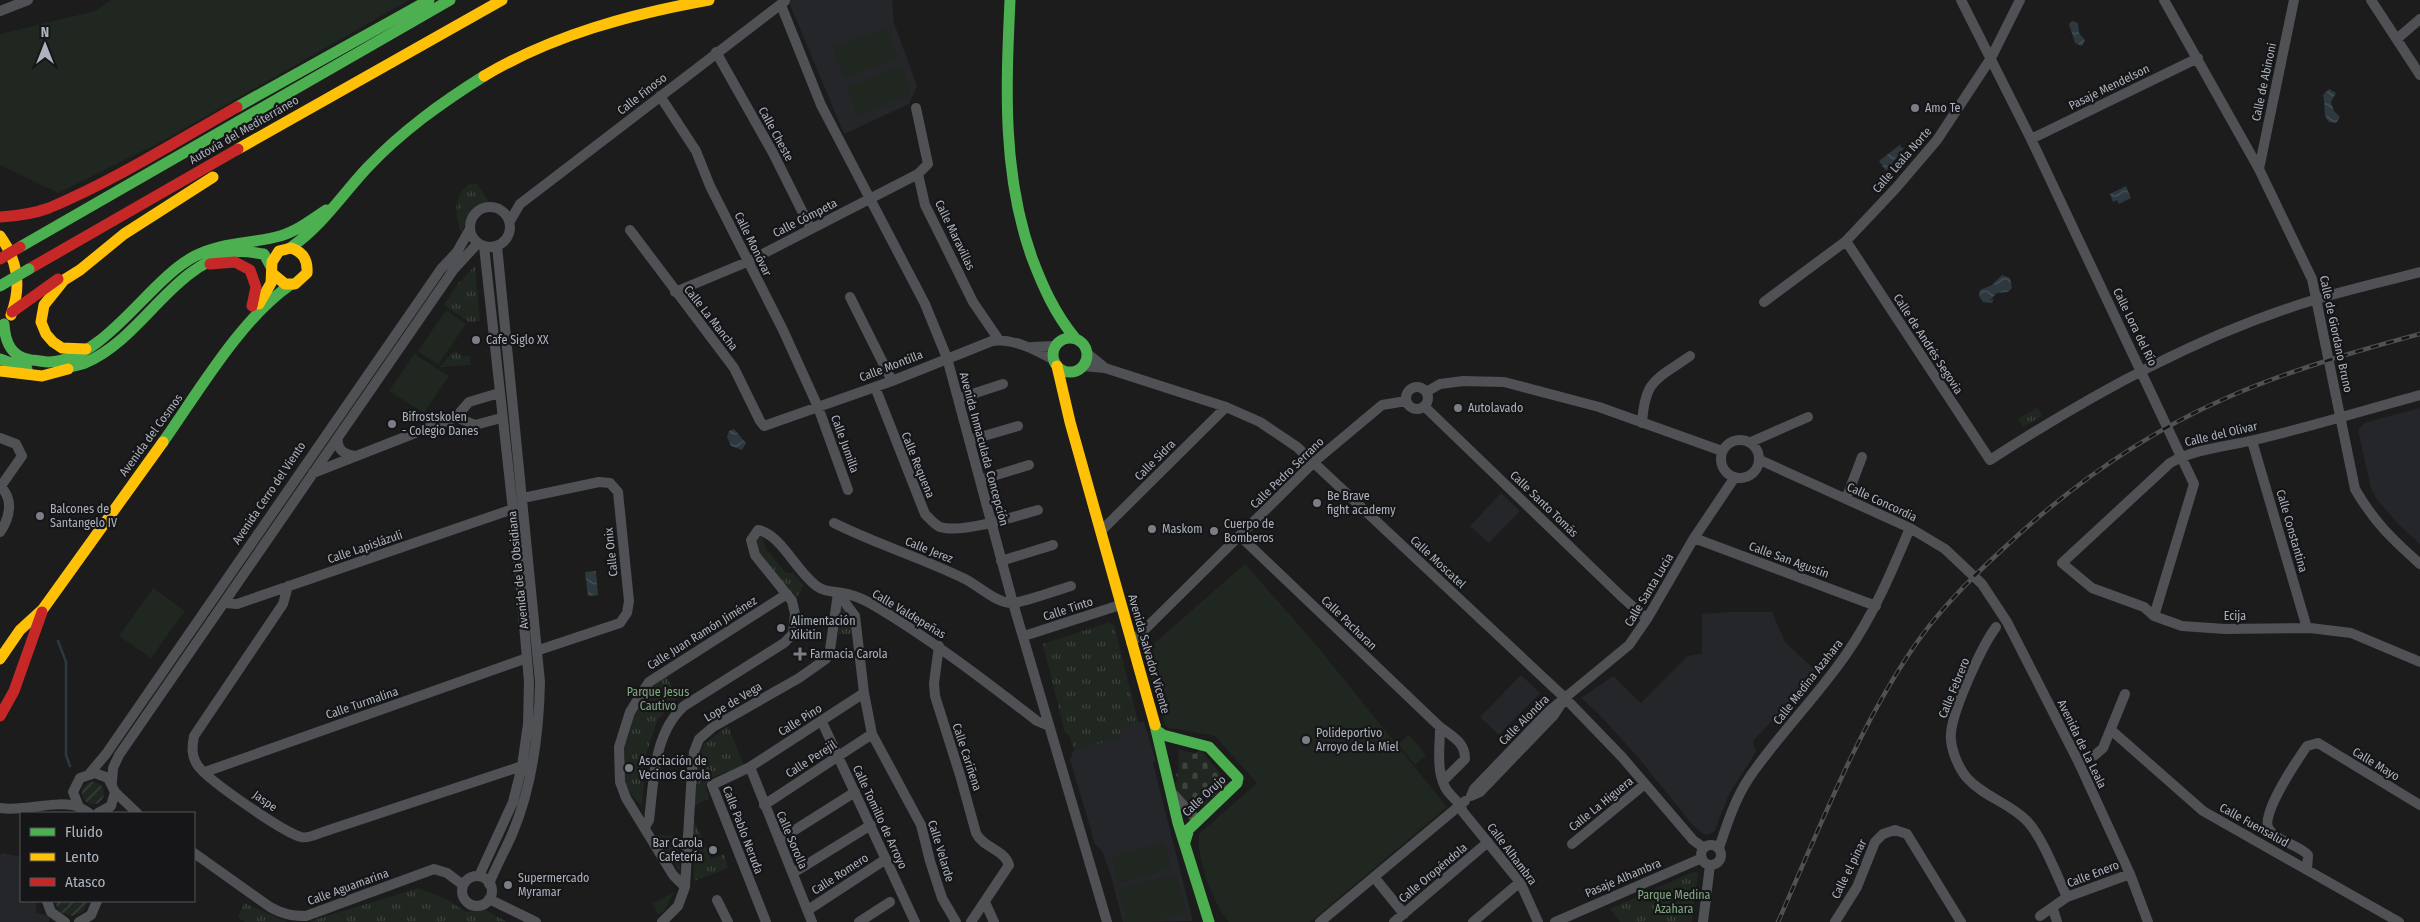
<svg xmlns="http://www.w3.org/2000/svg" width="2420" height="922" font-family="'Fira Sans Condensed',sans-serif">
<defs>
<pattern id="cemetery-stones" width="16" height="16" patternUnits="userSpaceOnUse" patternTransform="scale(1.25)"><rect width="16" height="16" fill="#1f2720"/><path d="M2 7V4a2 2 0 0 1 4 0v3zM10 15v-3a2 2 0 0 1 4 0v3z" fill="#3d443f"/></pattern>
<pattern id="park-tufts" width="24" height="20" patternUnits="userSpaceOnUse" patternTransform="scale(1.25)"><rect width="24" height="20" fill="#1f2720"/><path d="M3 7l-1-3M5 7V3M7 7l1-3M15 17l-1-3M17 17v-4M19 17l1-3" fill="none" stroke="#3d443f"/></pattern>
<pattern id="garden-furrows" width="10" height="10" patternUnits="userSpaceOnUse" patternTransform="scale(1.25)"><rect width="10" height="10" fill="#1f2720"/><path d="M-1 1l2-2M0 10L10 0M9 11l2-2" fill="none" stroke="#3d443f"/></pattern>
<pattern id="water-waves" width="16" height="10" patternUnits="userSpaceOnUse" patternTransform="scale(1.25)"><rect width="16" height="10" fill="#2d383f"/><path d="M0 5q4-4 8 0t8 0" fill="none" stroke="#495259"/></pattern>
</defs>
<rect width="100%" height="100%" fill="#1c1c1c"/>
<path fill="#252629" d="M788,0H892L894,23L917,86L909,104L844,134Z
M2420,408V544L2397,523L2376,498L2371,488L2358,430L2364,423Z
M1501,493L1520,511L1489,543L1470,526Z
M1730,612H1772L1785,642L1817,672L1753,741L1756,752L1729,794L1714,832L1707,835L1703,834L1691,823L1637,756L1597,712L1581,698L1613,676L1641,703L1688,656L1702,654V614Z
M1108,623L1114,625L1138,722H1144L1156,761L1153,763L1193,921L1123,922L1110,872L1102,851L1095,844L1070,760L1074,749L1070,736L1065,732L1043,644Z
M1521,675L1540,693L1499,735L1480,717Z
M3,853L21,857V901H36V913L50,916L49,922H0V855Z"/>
<path fill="#1f2720" d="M111,0H409L161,142L58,193L0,165V34L95,11Z
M886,28L898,59L844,78L833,47Z
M902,66L910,94L858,117L847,87Z
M446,310L466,324L438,365L418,351Z
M414,354L449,376L424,413L389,391Z
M1245,564L1313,641L1447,807L1310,922H1229C1213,904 1196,858 1199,834L1257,783L1215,736L1169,728L1165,725L1145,651Z
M153,588L185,611L151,658L119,636Z
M1409,735L1426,755L1415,765L1398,744Z
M1164,842L1171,868L1119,883L1112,857Z
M1175,874L1186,912L1151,922H1127L1118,890Z
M674,892L664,911L658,914L652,904Z"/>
<path fill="url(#cemetery-stones)" d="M1178,749L1195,754L1200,749L1228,783L1196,812L1176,793L1174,784L1178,778L1176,775L1179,769Z"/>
<path fill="url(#park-tufts)" d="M469,184H477L489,202C471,205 466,217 462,234C454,217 453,195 469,184Z
M475,266L480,321L470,323L444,305L457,285Z
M457,352L463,357L470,356L471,365L440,367L452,353Z
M2037,408L2042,416L2023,427L2018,419Z
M762,536L766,549L786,573H793L804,585L796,599L757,549L755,541L758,537Z
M843,607L849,614L852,634H838L840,608Z
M1108,623L1114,625L1138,722L1121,727L1123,737L1074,750L1070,736L1065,732L1043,644Z
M665,676L679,696L657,721L646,755L642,806C635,799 628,792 624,781C616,757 633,701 652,684C656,681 661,679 665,676Z
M728,726L744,765L711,778L705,786L709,799L695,805L697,762L704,744Z
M693,818L711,859L724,854L728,868L694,881Z
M653,835L677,836L680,871Z
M1693,872L1698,873L1692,922H1620L1610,909Z
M419,888L448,900L466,912L485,910L507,922H245L238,917L244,903L287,922H307Z"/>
<path fill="url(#garden-furrows)" d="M82 793a11 11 0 1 1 22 0a11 11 0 1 1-22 0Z
M54,901H89L82,912L72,916L60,912Z"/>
<path fill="url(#water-waves)" d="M2072,21L2078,23L2079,33L2085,40L2082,46L2075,43L2069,24Z
M2329,89L2336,93L2331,102L2334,111L2340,117L2336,123L2329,122C2322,115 2326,104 2323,95Z
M1901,144L1900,147L1904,148L1886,171L1879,161Z
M2126,186L2131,198L2119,204L2117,200L2113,202L2110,194Z
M2002,275L2010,278L2012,288L2008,292L1997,293L1990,300L1994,299L1992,303L1983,302L1979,296L1980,290L1992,285Z
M734,429L746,443L742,450L731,446L727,437L729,431Z
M596,571L598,595L588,596L585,572Z"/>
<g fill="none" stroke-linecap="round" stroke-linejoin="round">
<path stroke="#2d383f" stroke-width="2.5" d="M58,641L66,662V755L70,766"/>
<path stroke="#505155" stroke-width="10" d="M1961,0L2031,139L2194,484L2154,616
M2164,0L2259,169L2312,279L2355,489C2374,522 2392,539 2420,564
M2371,0L2420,75
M781,5L821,105L925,304L947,358L1013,603L1107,922
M0,11L28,0
M2398,38L2420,19
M716,52L773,153L811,229
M660,96L696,151L710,186L783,330L818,407L848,490
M2031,139L2198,58
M2259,169L2294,0
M918,174L925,205L942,239L973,302L999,340
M470 227a20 20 0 1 1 40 0a20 20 0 1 1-40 0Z
M510,221L520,204L785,1
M630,230L734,368L760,421L764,426L892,381L992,341C1013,338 1036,350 1054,360
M1846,241L1990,460C2092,394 2200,334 2317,299C2351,289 2386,281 2420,272
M675,292L747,262L918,174L928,164L916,108
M850,297L892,381
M1764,302L1846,241L1896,188L1937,140L1991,58L2020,0
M1032,347L1055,346
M1087,353L1104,367
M1083,366L1105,368L1226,407L1260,422L1297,447L1565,698L1622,757L1693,840L1704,848
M875,387L925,514C929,518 935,525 940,527C961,534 1016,516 1038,510
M1406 398a11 11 0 1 1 22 0a11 11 0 1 1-22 0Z
M1426,392L1440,384L1463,381L1504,382L1599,407L1722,451
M2420,395C2365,410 2310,427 2254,440C2225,447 2197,448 2170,463L2062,563L2092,588L2144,607L2154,616L2182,626L2225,629L2310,628L2351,633L2420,662
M960,398L1003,384
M1424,406L1622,597L1647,619
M456,417L475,425L501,418
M1642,423C1645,379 1656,380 1690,356
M338,437C336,450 344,454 355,456
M0,438L16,444L22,456L1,486
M1721 459a19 19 0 1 1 38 0a19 19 0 1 1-38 0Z
M970,440L1018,426
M2252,441L2307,628
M1751,442L1808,417
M1760,460L1910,528L1945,549L1982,584L2007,622L2078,761L2130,874L2148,922
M313,473L456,417L469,402L499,393
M980,480L1029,465
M0,486C14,499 10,518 0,532
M523,498L599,482L610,483L618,492L629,601L627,613L620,623L539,650
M1846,499L1862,457
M834,523C876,544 922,558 965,579C979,586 996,603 1012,603C1026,602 1057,590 1071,586
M1101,531L1226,407
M1241,537L1440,727
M1694,538L1876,606
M1001,561L1053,545
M288,586L283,604L194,736C192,747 191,756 198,766C209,781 283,832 301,837C307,839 317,834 323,832L522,766
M838,593L855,616L864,693L872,734L921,825L930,861L942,898L956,922
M225,603L237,604L513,509
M1996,627C1982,646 1948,718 1951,740C1952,752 1959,769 1967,778C1983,796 2009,803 2026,820C2042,836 2057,876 2067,897
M1024,636L1120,605
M1131,643L1314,462L1382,405L1406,401
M939,646L934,683L935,696L960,775L976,833C983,848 1004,849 1009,865L971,922
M1565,698L1554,715L1480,792L1471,796L1474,789L1549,711L1629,645L1647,619L1694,538L1735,477
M822,722L915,922
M2111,730L2203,811L2399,922
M2078,761L2095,755L2103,748L2125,694
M750,767L812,922
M205,772L527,658
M90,773L106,754L441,269L457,252L470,229
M1443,781L1465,759C1465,742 1453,737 1440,727C1440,747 1436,769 1445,787C1450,797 1460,801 1463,812L1520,882L1538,922
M112,782L113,768L119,755L454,269L478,243
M115,792L137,813
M1173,794L1197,820
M764,805L872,734
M0,808C26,812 56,799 79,807
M89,813L79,807L73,792L80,778L95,773L108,778L115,792L111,806L98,813
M645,827L649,820C654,781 653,734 684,706L784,643L793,634L795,614L792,601L755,555L751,540L758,530C781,534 797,573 818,587C826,593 837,591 847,594C856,596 867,601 875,606C932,640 984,680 1037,721L1049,726
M779,840L855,792
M1572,844L1645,784
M1701 855a10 10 0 1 1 20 0a10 10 0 1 1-20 0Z
M1719,848C1727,824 1735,799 1749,778C1779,734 1817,697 1847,653C1874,614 1892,571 1910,528
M194,853L270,907C283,914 291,916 306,916L434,869L447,873L463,885
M2307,870L2308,855C2298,844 2277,842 2269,829C2259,816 2298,759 2307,746L2318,743L2420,805
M793,873L871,825
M479,876L513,802L522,766L528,724L529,682L518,556L484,246
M462 891a15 15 0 1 1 30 0a15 15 0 1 1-30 0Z
M1374,877L1404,914
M489,884C496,866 506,849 513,832C533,784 539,733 540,682L497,246
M685,887L673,875L626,798L620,782L619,747L630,712L649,682L787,594
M489,899L536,922
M717,900L728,922
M47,901L51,912L65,922
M985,902L994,922
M2053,909L2057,922
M808,910L886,859
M2040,916L2067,897L2130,874
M79,922L91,915L97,901
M662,922L678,906L685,887L692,770L694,752L699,739L713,727L799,678L826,659L830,650L838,593
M766,922L712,785L750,767L864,693
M859,922L890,902
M1320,922L1465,801
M1394,922L1488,842
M1473,922L1520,882
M1555,922L1702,858
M1703,922L1710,865
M1835,922L1857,887L1875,842L1883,834L1895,830L1907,834L1961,922"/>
<path stroke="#4caf50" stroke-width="11" d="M1010,0C1006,88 1002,174 1032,258C1043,287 1055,314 1075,338
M237,107L429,0
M20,247L450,0
M290,248C322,226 341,196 367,168C402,131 441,103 484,76
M4,324C5,342 11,357 31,360C37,360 43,362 49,362C106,360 148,280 195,256C222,242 251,244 280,236C297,231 311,220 326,210
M1053 355a17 17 0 1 1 34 0a17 17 0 1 1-34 0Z
M0,359L27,369
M59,369C67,367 77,366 85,363C142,339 170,267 234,252C243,250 255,253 264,254L271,267
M163,442C199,391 240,320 290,285
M1155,725L1178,823L1209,922
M1156,730L1163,735L1209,747L1238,778L1237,783L1189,829L1185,842"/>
<path stroke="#ffc107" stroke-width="11" d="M484,76C553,35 631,14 709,0
M238,149L502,0
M0,236C18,261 22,286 11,315
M259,304L271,283L272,262L279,251L291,248C303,252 308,260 307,273L295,284H285L273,274
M86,349L62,348L53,342L46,334L41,322L44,305L64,280L80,270L124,234L213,177
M1057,366L1070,422L1155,725
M0,371L42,376L68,369
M0,659L20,630L43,609L163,442"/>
<path stroke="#c62828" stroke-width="11" d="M0,217C16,216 33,214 49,208C112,182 177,141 237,107
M210,264L235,262L250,270L256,287L252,306
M29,269L238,149
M12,312L58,279
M0,716L14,691L42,612"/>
<defs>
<path id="rail" d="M1778,922C1818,832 1854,737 1909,654C1935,614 1969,580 2004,548C2069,487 2142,435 2224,399C2287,371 2353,352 2420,334"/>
</defs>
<use href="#rail" stroke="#505154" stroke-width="4.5"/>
<use href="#rail" stroke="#161618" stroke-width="2.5" stroke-dasharray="8" stroke-linecap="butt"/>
<path stroke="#4caf50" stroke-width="11" d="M0,286L29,269"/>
<path stroke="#c62828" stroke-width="11" d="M0,259L20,247"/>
</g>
<g fill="#7a7e85" stroke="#161618" stroke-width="2">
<circle cx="1915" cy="108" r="5"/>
<circle cx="476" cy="340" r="5"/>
<circle cx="1458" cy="408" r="5"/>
<circle cx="392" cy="424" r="5"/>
<circle cx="1317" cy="503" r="5"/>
<circle cx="40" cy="516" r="5"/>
<circle cx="1152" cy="529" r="5"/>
<circle cx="1214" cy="531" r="5"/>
<circle cx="781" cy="628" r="5"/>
<path d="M797.5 646.5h5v5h5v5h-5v5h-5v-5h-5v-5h5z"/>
<circle cx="1306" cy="740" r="5"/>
<circle cx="629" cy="768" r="5"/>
<circle cx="713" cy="850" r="5"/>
<circle cx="508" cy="885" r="5"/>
</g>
<g text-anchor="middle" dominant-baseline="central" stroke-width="4.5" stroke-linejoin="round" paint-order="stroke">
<g font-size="12" fill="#acb3be" stroke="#161618">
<text transform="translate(2264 82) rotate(-78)">Calle de Abinoni</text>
<text transform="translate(2109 87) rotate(-26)">Pasaje Mendelson</text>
<text transform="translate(642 94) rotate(-38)">Calle Finoso</text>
<text transform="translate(244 130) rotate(-30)">Autovía del Mediterráneo</text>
<text transform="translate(776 134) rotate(61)">Calle Cheste</text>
<text transform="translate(1902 160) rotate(-49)">Calle Leala Norte</text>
<text transform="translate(805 218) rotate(-27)">Calle Cómpeta</text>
<text transform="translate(955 235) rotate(64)">Calle Maravillas</text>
<text transform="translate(753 244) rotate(64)">Calle Monóvar</text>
<text transform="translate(711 318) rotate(52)">Calle La Mancha</text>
<text transform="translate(2135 327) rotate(64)">Calle Lora del Río</text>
<text transform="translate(2336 334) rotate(78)">Calle de Giordano Bruno</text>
<text transform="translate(1928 344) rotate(57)">Calle de Andrés Segovia</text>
<text transform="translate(891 366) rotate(-21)">Calle Montilla</text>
<text transform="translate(2221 434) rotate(-13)">Calle del Olivar</text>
<text transform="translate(151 435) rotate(-54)">Avenida del Cosmos</text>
<text transform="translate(845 444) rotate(70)">Calle Jumilla</text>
<text transform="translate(984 449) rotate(75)">Avenida Inmaculada Concepción</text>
<text transform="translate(1155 460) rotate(-45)">Calle Sidra</text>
<text transform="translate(918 465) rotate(68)">Calle Requena</text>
<text transform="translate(1287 473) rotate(-44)">Calle Pedro Serrano</text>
<text transform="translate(269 493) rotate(-56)">Avenida Cerro del Viento</text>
<text transform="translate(1882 502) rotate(25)">Calle Concordia</text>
<text transform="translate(1544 504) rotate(44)">Calle Santo Tomás</text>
<text transform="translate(2292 531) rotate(74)">Calle Constantina</text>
<text transform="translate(365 547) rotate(-19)">Calle Lapislázuli</text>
<text transform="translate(929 550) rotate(22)">Calle Jerez</text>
<text transform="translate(611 552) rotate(-96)">Calle Onix</text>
<text transform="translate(1789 560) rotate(20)">Calle San Agustín</text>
<text transform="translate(1438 562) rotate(43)">Calle Moscatel</text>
<text transform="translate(518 570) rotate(-96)">Avenida de la Obsidiana</text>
<text transform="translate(1649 590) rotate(-59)">Calle Santa Lucia</text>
<text transform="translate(1068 609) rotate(-18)">Calle Tinto</text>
<text transform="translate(909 614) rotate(31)">Calle Valdepeñas</text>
<text x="2235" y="616">Ecija</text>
<text transform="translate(1349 623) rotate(44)">Calle Pacharan</text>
<text transform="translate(702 633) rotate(-32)">Calle Juan Ramón Jiménez</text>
<text transform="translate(1149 654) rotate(74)">Avenida Salvador Vicente</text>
<text transform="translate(1808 682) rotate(-52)">Calle Medina Azahara</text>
<text transform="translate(1954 688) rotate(-68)">Calle Febrero</text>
<text transform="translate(733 702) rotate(-31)">Lope de Vega</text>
<text transform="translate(362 703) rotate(-19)">Calle Turmalina</text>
<text transform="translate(800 720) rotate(-32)">Calle Pino</text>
<text transform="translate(1524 720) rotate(-45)">Calle Alondra</text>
<text transform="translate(2082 744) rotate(64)">Avenida de La Leala</text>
<text transform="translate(967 757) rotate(72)">Calle Cariñena</text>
<text transform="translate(811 759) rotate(-33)">Calle Perejil</text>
<text transform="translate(2376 764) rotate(31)">Calle Mayo</text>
<text transform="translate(1204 796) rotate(-43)">Calle Orujo</text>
<text transform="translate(265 801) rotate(35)">Jaspe</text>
<text transform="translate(1601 804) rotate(-39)">Calle La Higuera</text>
<text transform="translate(880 817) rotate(65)">Calle Tomillo de Arroyo</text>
<text transform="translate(2254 825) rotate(29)">Calle Fuensalud</text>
<text transform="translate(743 830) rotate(69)">Calle Pablo Neruda</text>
<text transform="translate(792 840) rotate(67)">Calle Sorolla</text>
<text transform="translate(941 851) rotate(73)">Calle Velarde</text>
<text transform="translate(1512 854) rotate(53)">Calle Alhambra</text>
<text transform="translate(1849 869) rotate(-64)">Calle el pinar</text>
<text transform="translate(1433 873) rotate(-40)">Calle Oropéndola</text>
<text transform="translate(840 874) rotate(-33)">Calle Romero</text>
<text transform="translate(2093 874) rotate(-21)">Calle Enero</text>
<text transform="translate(1623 878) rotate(-23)">Pasaje Alhambra</text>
<text transform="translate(348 887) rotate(-20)">Calle Aguamarina</text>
</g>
<g font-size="12" fill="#acb3be" stroke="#161618" text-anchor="start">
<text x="1925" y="108">Amo Te</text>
<text x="486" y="340">Cafe Siglo XX</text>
<text x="1468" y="408">Autolavado</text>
<text x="402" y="417">Bifrostskolen<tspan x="402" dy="14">- Colegio Danes</tspan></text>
<text x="1327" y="496">Be Brave<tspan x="1327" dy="14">fight academy</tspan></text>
<text x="50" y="509">Balcones de<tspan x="50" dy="14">Santangelo IV</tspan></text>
<text x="1224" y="524">Cuerpo de<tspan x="1224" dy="14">Bomberos</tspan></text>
<text x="1162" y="529">Maskom</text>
<text x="791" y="621">Alimentación<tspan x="791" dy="14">Xikitin</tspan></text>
<text x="810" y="654">Farmacia Carola</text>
<text x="1316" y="733">Polideportivo<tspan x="1316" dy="14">Arroyo de la Miel</tspan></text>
<text x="639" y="761">Asociación de<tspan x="639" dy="14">Vecinos Carola</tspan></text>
<text x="703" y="843" text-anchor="end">Bar Carola<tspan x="703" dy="14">Cafetería</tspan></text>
<text x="518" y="878">Supermercado<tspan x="518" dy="14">Myramar</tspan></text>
</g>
<g font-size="12" fill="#82aa82" stroke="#161618">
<text x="658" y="692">Parque Jesus<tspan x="658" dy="14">Cautivo</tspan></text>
<text x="1674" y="895">Parque Medina<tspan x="1674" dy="14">Azahara</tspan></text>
</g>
</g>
<rect x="20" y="812" width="175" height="90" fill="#161618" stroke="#52555a"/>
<rect x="30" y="828" width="25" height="8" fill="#4caf50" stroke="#52555a"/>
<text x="65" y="837" font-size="15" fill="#acb3be">Fluido</text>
<rect x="30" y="853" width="25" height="8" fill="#ffc107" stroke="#52555a"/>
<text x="65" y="862" font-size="15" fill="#acb3be">Lento</text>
<rect x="30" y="878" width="25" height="8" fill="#c62828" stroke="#52555a"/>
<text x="65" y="887" font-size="15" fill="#acb3be">Atasco</text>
<g transform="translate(45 45)" stroke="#161618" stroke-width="4" paint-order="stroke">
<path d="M0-4L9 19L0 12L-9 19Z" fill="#acb3be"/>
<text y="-8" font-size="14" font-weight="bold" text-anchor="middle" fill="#acb3be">N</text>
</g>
</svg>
